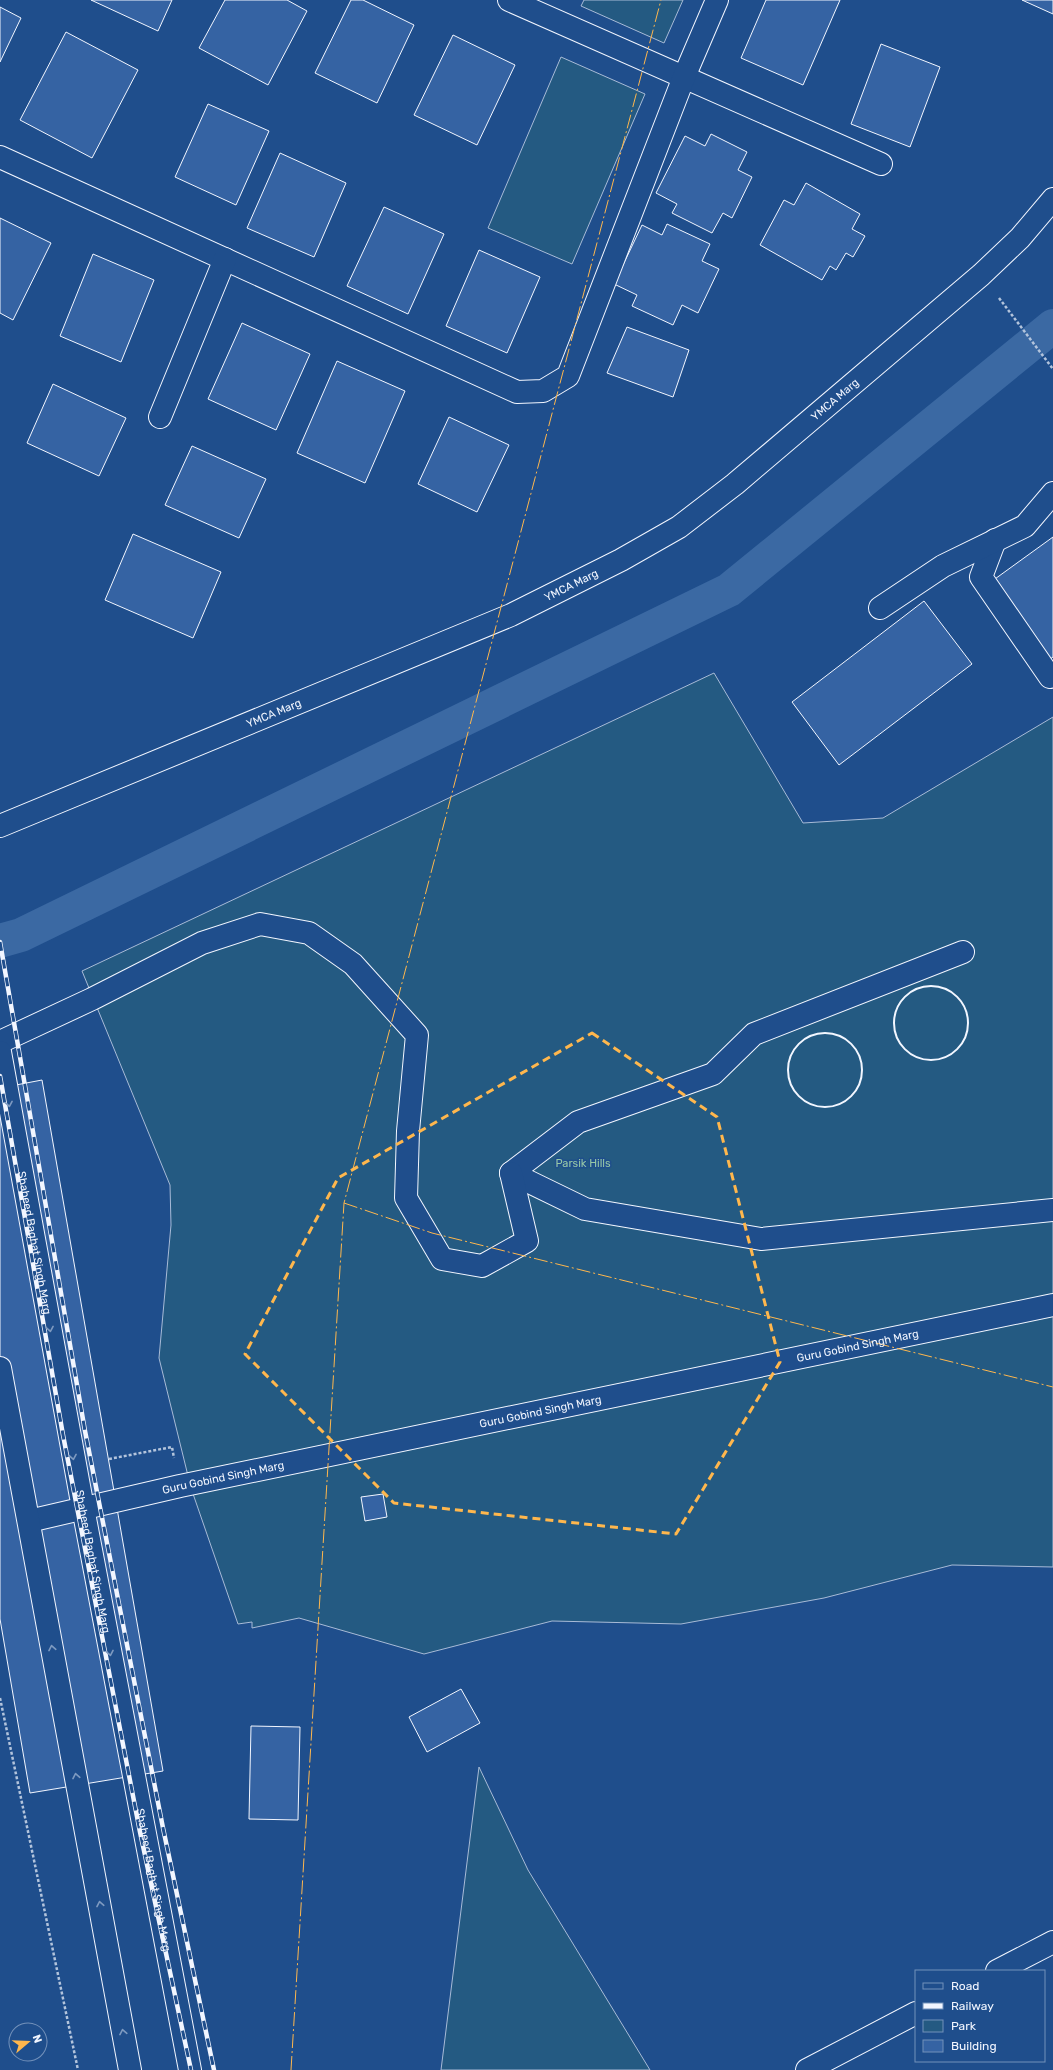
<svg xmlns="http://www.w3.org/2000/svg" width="1053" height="2070" font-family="Rubik,sans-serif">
<rect width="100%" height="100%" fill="#1f4e8c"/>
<path fill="#245a82" stroke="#a8bbd7" d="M584,0H683L664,43L581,6Z
M561,57L645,94L572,264L488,228Z
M714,673L803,823L883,818L1053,717V1567L952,1565L824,1598L681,1624L552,1621L424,1654L299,1618L252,1628V1622L238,1624L191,1488L159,1358L171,1225L170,1185L82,971Z
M479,1767L528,1870L650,2070H441Z"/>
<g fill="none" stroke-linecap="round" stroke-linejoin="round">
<path stroke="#3b69a3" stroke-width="34" d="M0,941L21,935L729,590L1053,326"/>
</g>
<path fill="#3563a3" stroke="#f2f6ff" d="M91,0H172L158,31Z
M225,0H287L307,11L268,85L199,48Z
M351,0H363L414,25L377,103L315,73Z
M766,0H840L803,85L741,58Z
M1022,0H1053V14Z
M0,7L21,18L0,62Z
M66,32L138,70L92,158L20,120Z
M453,35L515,65L477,145L414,115Z
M881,44L940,67L910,147L851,124Z
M208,104L269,131L236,205L175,177Z
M711,134L747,152L738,170L752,177L732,218L723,213L712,233L672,213L677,204L656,193L685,136L705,146Z
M280,153L346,183L314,257L247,228Z
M806,183L860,214L852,229L865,236L853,257L846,253L836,270L830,266L822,280L760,245L784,200L794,205Z
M384,207L444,234L408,314L347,286Z
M0,218L51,243L13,320L0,313Z
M667,224L710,244L702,261L719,269L698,313L682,305L673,325L632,306L637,295L614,284L642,225L662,235Z
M479,250L540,277L507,353L446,326Z
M93,254L154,280L121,362L60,336Z
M242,323L310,354L276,430L208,399Z
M627,327L689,350L673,397L607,373Z
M337,361L405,391L365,483L297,453Z
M53,384L126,418L99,476L27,443Z
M449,417L509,445L477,512L418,484Z
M192,446L266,479L239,538L165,505Z
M133,534L221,572L193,638L105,600Z
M1053,537V657L1045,663L988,584Z
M924,601L972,664L839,765L792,702Z
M42,1080L163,1771L30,1793L0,1619V1088Z
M383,1494L387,1517L365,1521L361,1497Z
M461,1689L480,1723L427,1752L409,1717Z
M251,1726L300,1727L298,1820L249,1819Z"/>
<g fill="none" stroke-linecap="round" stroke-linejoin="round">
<defs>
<g id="minor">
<path d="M509,0L881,164"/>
<path d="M0,157L517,392L543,391L568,376L684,77L717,0"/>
<path d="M160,417L225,259"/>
<path d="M995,540L981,577L1050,677L1053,675"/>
<path d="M880,608L943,566L1025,526L1053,493"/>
<path d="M963,952L754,1034L713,1074L578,1122L511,1173L585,1209L761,1239L1053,1210"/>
<path d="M0,1042L92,999L202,943L260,924L309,933L353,964L417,1035L408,1131L406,1198L442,1259L482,1266L527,1241L511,1173"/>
<path id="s1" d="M29,1521L180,1486L1053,1305"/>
<path d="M997,1971L1053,1942"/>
<path d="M807,2070L916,2013"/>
</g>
<g id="major">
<path id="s2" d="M0,826L511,615L621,560L679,527L735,484L981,275L1020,238L1053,199"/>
<path id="s3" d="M0,1052L83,1508L190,2070"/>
<path d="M0,1368L130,2070"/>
</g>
</defs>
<use href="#minor" stroke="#f2f6ff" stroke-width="24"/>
<use href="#major" stroke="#f2f6ff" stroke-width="24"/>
<path stroke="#b3c4dc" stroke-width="2.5" stroke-dasharray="3 2" stroke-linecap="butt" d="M999,298L1053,369
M109,1459L172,1447L174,1458
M0,1698L78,2070"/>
<use href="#minor" stroke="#1f4e8c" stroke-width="22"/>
<use href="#major" stroke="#1f4e8c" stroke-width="22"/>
<defs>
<path id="rail" d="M0,942L85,1431L163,1828L214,2070
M0,1076L63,1435L140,1832L191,2070"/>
</defs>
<use href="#rail" stroke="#f2f6ff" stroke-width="4.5"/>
<use href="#rail" stroke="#1f4e8c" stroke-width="3" stroke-dasharray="9" stroke-linecap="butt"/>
<path stroke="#f2f6ff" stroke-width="2" d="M894 1023a37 37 0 1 1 74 0a37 37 0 1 1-74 0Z
M788 1070a37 37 0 1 1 74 0a37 37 0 1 1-74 0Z"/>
<path stroke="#ffb74d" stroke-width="1" stroke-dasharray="14 3 2 3" stroke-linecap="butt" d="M344,1203L432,1233L1053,1387
M291,2070L344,1203L661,0"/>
</g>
<defs><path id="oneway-chevron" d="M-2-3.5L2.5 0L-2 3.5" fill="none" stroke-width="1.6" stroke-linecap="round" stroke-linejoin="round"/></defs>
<g stroke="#7e9ac0">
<use href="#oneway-chevron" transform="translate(9 1104) rotate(80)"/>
<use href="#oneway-chevron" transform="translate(50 1329) rotate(80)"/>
<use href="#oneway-chevron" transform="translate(73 1457) rotate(80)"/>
<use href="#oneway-chevron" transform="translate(52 1648) rotate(-101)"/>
<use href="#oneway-chevron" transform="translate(110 1653) rotate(79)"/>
<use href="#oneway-chevron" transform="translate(76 1776) rotate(-101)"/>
<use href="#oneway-chevron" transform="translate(100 1904) rotate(-101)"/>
<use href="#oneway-chevron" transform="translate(123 2032) rotate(-101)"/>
</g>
<path fill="none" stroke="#ffb74d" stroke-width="3" stroke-dasharray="8 5" stroke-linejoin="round" d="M592,1033L717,1117L780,1362L676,1534L394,1503L245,1354L338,1178Z"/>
<g text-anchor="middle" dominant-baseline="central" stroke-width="3" stroke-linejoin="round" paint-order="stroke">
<g font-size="11" fill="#f2f6ff" stroke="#1f4e8c">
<text stroke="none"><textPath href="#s2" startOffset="944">YMCA Marg</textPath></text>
<text stroke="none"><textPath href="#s2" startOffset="620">YMCA Marg</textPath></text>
<text stroke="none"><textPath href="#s2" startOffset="296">YMCA Marg</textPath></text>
<text stroke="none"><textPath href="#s3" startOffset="194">Shaheed Baghat Singh Marg</textPath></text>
<text stroke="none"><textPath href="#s1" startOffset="847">Guru Gobind Singh Marg</textPath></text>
<text stroke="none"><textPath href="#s1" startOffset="523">Guru Gobind Singh Marg</textPath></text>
<text stroke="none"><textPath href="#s1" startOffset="199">Guru Gobind Singh Marg</textPath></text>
<text stroke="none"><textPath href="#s3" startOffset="518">Shaheed Baghat Singh Marg</textPath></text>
<text stroke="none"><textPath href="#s3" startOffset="842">Shaheed Baghat Singh Marg</textPath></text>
</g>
<g font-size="11" fill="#97c8a6" stroke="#1f4e8c">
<text x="583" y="1163">Parsik Hills</text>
</g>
</g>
<rect x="915" y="1970" width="130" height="92" fill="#1f4e8c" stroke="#7391ba"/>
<rect x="923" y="1983" width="20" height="6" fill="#1f4e8c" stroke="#7391ba"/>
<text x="951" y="1990" font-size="12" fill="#f2f6ff">Road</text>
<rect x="923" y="2003" width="20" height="6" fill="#f2f6ff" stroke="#7391ba"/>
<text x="951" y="2010" font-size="12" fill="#f2f6ff">Railway</text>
<rect x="923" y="2020" width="20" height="12" fill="#245a82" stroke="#7391ba"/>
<text x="951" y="2030" font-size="12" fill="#f2f6ff">Park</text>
<rect x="923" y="2040" width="20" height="12" fill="#3563a3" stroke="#7391ba"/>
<text x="951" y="2050" font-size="12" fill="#f2f6ff">Building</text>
<g transform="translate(28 2042) rotate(71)"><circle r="19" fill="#1f4e8c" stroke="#7391ba"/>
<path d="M0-3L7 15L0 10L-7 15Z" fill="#ffb74d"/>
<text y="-6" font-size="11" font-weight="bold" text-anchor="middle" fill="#f2f6ff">N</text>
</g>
</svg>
